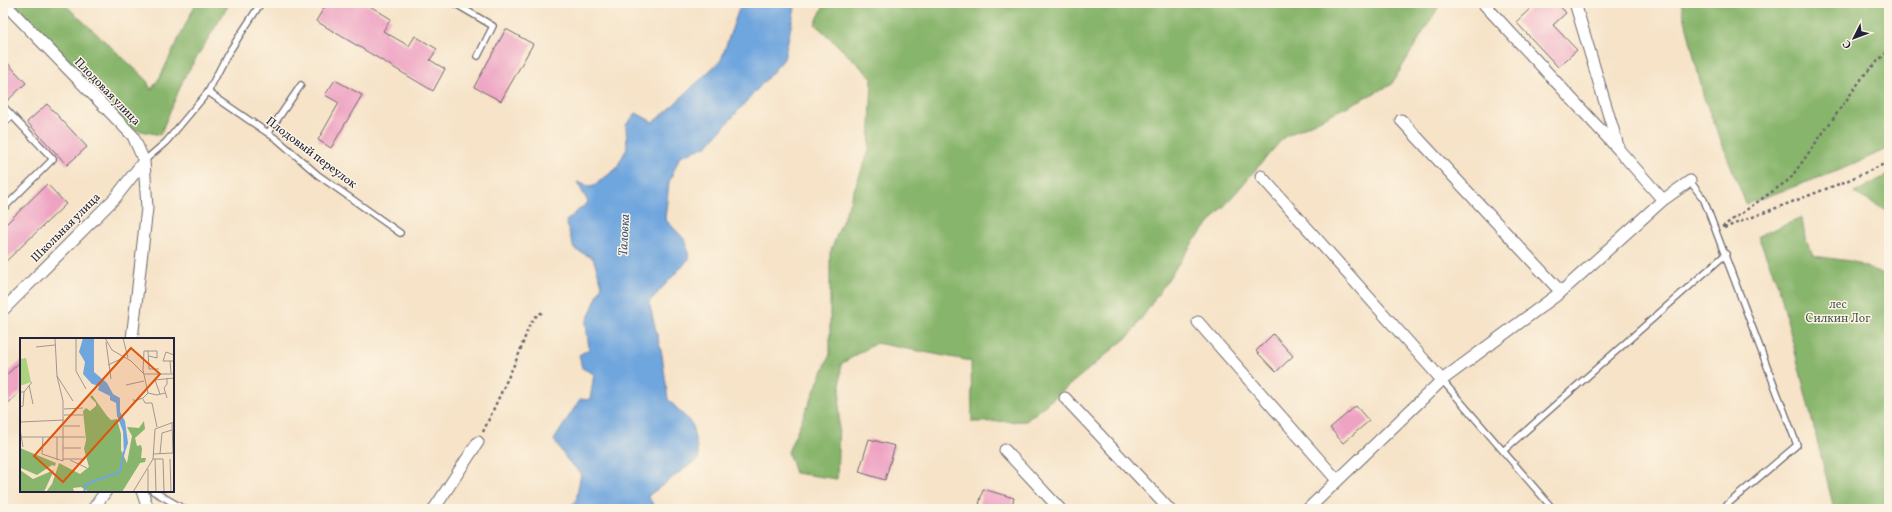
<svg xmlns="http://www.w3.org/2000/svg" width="1892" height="512" font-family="Vollkorn,serif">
<rect width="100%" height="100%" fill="#fcf5e5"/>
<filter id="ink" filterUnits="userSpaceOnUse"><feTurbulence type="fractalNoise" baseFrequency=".025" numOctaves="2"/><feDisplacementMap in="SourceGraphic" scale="8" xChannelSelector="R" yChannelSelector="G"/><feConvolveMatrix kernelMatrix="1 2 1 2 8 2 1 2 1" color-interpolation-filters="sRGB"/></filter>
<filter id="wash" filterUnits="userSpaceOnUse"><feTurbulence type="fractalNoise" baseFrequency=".012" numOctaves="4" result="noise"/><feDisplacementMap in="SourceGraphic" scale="16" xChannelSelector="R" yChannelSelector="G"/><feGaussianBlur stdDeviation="0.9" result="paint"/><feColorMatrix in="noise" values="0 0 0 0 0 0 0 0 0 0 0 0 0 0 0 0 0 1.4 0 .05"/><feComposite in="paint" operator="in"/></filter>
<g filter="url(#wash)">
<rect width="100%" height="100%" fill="#f6e3c8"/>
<path fill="#88b56c" stroke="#556c54" d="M14,3H63L146,79L151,90L160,77L196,3H230L184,78L160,135L128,128Z
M825,3H1441L1391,85L1284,137L1194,241L1131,334L1026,421L972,422L971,361L876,343L841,364L837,479L795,473L788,452L830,354V253L869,151L872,78L815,24Z
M1681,3H1889V148L1840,170L1746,204L1704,98Z
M1889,174V212L1854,193Z
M1802,218L1805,238L1814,256L1850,261L1889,276V509H1834L1779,287L1758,236Z"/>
<path fill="#70a6de" stroke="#49648c" d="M741,3H796L784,59L707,146L680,156L669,182L665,219L686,241L689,259L649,302L662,355L668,399L692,424L699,458L648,496L656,509H567L576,501L581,473L568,461L554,440L580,399L590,400L594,374L582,368L579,355L589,349L586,323L602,285L593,258L574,249L566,221L588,202L577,182L592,187L616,169L627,148L626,125L636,113L653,122L667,111L721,60Z"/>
<g id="blocks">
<path fill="#eea3c3" d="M327,3H365L391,19L383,31L409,46L415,36L437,49L430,60L445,69L433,91L316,21Z
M1536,3H1557L1566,13L1553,25L1577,50L1558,67L1516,22Z
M506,29L533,44L501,101L474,87Z
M3,58L26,83L5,103L3,102Z
M335,80L362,95L331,148L318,140L339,103L325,95Z
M47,104L87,147L67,165L27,122Z
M47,184L66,204L3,264V227Z
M1273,334L1293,356L1276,372L1256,351Z
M21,361V391L3,408V378Z
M1356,406L1369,421L1343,443L1330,428Z
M869,439L895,446L885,480L859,472Z
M983,489L1014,498L1011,509H985L986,507L979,505Z"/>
</g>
</g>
<g filter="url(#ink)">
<use href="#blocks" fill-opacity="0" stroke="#6c666c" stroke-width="1"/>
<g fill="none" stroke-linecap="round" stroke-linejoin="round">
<defs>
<path id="service" d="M454,3L493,26L478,56
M208,92L278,140L318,175L400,233
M3,106L53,159L3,209
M3,124L12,116
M268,133L301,85
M144,161L166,142L208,92L227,55L261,3
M1690,181L1704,200L1797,445L1722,509
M1442,380L1553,509
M1503,451L1726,254
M153,491L184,509"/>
<path id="minor" d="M4,3L133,136L144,161L147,208L132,339
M1483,3L1619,150L1663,200
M1575,3L1618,146
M1401,120L1561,292
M1261,176L1442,380
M3,310L115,198L144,161
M1198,322L1337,480
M1065,398L1169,509
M1005,450L1060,509
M142,491L148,509
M93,509L106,491
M434,509L478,442
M1308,509L1442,380L1561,292L1663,200L1690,181"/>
</defs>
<use href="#service" stroke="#6c666c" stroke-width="8"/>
<use href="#minor" stroke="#6c666c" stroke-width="13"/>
<path stroke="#6c666c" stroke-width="2.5" stroke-dasharray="3 3" stroke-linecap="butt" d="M1722,227L1790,179L1865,74L1889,50
M1724,228L1844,182L1889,162
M483,432L519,354L529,326L535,317L544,311"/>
<use href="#service" stroke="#fff" stroke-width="5.5"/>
<use href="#minor" stroke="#fff" stroke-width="11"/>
</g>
</g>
<g text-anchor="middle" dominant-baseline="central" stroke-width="3" stroke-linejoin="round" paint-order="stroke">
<g font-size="12" fill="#22223b" stroke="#fcf5e5">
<text transform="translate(107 92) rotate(46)">Плодовая улица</text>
<text transform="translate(311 153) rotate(37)">Плодовый переулок</text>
<text transform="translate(66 228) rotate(-45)">Школьная улица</text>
</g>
<g font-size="12" fill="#4b574f" stroke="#fcf5e5">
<text x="1838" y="305">лес<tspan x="1838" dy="14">Силкин Лог</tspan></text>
</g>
<g font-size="13" font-style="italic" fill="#41577c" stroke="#fcf5e5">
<text transform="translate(625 235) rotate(-87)">Таловка</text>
</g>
</g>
<g transform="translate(20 338)">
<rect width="154" height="154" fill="#f6e3c8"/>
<path d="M6,20L11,44L0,48V21Z" fill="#abd37d"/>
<path d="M72,57L87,78L91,82L97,81L101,96V112L107,125L112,98L107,89L119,90L124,83L125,91L115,100L117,108L121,107L122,111L121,120H126L125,124L120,125L102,154H69L61,149L53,150L54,154H26L32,146L39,125L60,136L69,129L64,111L66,102L63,73L66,70L70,73L76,68V65L70,59ZM0,110L36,125L35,128L32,127L17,137L1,130ZM0,132L13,141L34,132L24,154H0Z" fill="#88b56c"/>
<path d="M63,0H74V34L87,45L93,56L100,60V74L105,83L108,105L104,117L103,93L97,78L96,65L90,62V58L78,52L79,48L72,46L63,36L65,24L59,14Z" fill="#70a6de"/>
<path fill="none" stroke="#70a6de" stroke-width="2" d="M64,154L66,146L100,134L104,113"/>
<path fill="none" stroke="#a19690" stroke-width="1" d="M35,0L37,38L53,63M56,0V33L66,51M85,0L92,12L111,23L124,36H154M103,0L108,20M86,4L91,41M16,9L35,7M128,13H137V20L129,18M154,17L146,14L143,23H154M150,23L151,35M88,27L105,19M147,40V46L144,50L147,60M9,47L13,66M106,47L124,43M0,54H4L3,68L0,69M4,54L12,44M128,55L123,32L124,13H128L129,31H139M140,56L135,42L154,40M113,61L114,63L123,60L128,55L137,57L145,55M123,61L125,65H132L137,89M44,71L63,70M44,77H63M0,84L44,82M44,88H60M0,91L3,109M0,99H65M23,99L22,116L43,123V63L37,38M43,110H61M133,116L153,115L152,85M140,116L142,95L152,92M43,121H65M133,121H143L144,154M135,121L136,154M150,121L151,154M37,122V99M50,122L67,130M113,154L133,121L135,91L154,84M128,154V131"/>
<path fill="#de560e" fill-opacity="0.15" stroke="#de560e" stroke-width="2" d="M111,10L140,36L43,144L14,118Z"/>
<rect width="154" height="154" fill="none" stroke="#22223b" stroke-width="2"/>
</g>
<rect width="1892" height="512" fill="none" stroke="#fcf5e5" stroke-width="16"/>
<g transform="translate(1854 38) rotate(228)" stroke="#fcf5e5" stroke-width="3" paint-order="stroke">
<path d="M0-3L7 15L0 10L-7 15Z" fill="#22223b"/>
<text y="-6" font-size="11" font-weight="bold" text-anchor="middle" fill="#22223b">С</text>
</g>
</svg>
